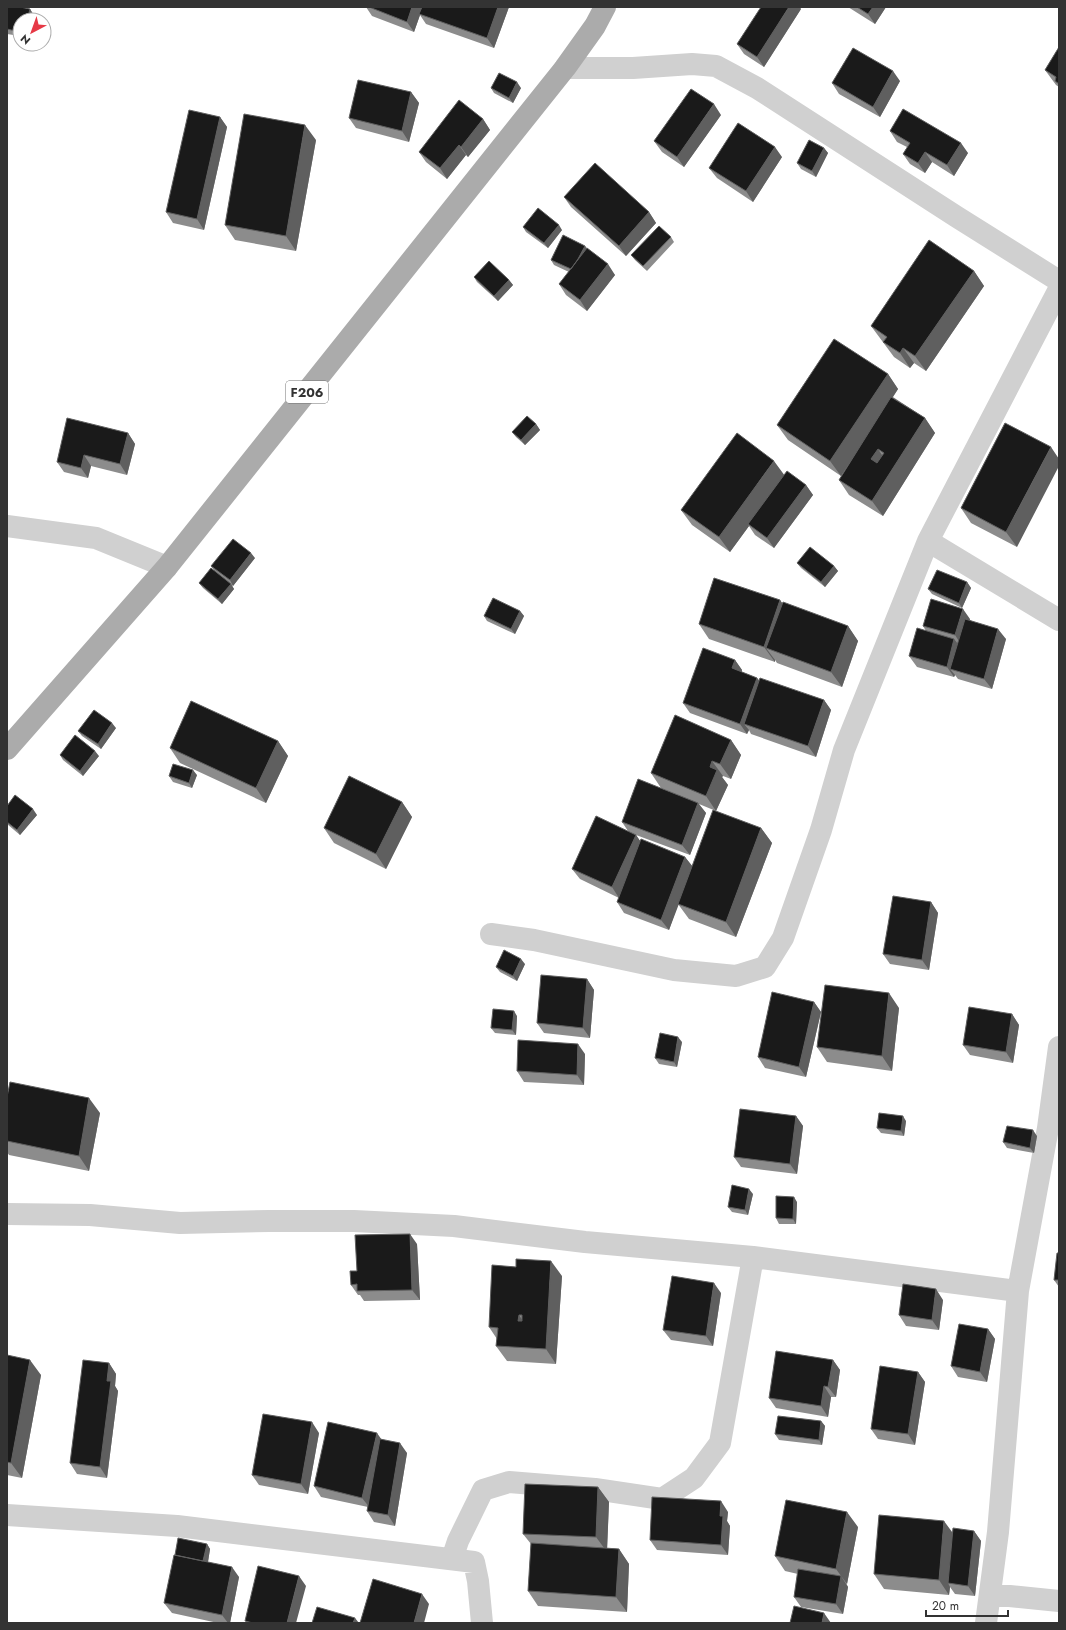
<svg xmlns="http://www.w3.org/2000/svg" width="1066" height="1630" font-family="Jost,sans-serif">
<rect width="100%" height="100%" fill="#fff"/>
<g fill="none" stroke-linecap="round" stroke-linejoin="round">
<path stroke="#d0d0d0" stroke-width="22" d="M565,68H633L692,64L716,66L757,88L957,217L1059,281
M7,526L96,538L167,567
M928,541L1059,620
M491,934L534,940L674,970L736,976L765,967L783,938L821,830L844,750L928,541L1059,289
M7,1214L90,1215L180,1223L269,1221H354L454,1226L585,1242L753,1257L1018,1291
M7,1515L177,1526L474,1562L478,1581L482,1623
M452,1559L458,1541L483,1490L509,1482L595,1489L662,1499L694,1478L720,1443L753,1257
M990,1594L1059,1601
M986,1623L998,1532L1018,1291L1048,1128L1059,1047"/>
<path stroke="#ababab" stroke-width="22" d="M7,749L167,567L565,68L595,26L605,7"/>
</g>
<path fill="#8c8c8c" d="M366,7H509L494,48L426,24L420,15L414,32L372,16Z
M848,7H886L875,24Z
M7,9H30L33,14L20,20V36L7,34Z
M801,9L764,67L744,54L737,44Z
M1059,47V87L1056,85L1045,70Z
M900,81L880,117L839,94L832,83Z
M491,88H521L513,103L494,93Z
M411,92L419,103L409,142L356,128L349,118Z
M721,115L684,167L662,152L654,141Z
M220,117L227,127L204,230L173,223L166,212Z
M483,119L490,130L468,157L466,155L447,179L426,162L419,152Z
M890,131L968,153L954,176L932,162L925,173L910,164L903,154L907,147L897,142Z
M316,140L296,251L235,240L225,225Z
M824,148L828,153L816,177L801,169L797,163Z
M782,157L753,202L717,178L709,168Z
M564,197L649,212L656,223L626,256L571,207Z
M523,227L562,230L548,248L526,232Z
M671,237L674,242L647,271L635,260L631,255Z
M585,246L587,248L615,275L587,311L566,295L559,284L569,272L554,265L551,260Z
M974,271L984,286L926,371L914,363L910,368L894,357L871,326Z
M474,277L509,280L513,285L498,301L477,282Z
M888,374L898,389L893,397L925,418L935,433L883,516L849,495L839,480L855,454L841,476L788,440L777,425Z
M1005,423L1017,547L971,523L961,508Z
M536,424L540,430L525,445L516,437L512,432Z
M128,433L135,444L127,475L91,466L88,478L64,472L57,462Z
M784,475L806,485L813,495L774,548L755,535L749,526L730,552L692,525L681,510Z
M255,558L233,586L228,582L231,584L234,589L222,604L203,588L199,583L214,570L211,566Z
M797,563L834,566L838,571L825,587L801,568Z
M967,582L971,588L962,608L932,594L928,589Z
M780,600L782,604L848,626L858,641L842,687L777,663L775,660V662L709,639L699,624Z
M520,611L524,616L515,634L487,621L484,616Z
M970,619V620L1006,639L992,689L958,679L955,675L954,677L917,667L909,656L926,631L923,626Z
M735,660L742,670V672L757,678L759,680L824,700L831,710L816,757L751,734L749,730L747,734L690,713L683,703Z
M116,728L101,749L82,736L78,731Z
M731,740L741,755L731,779L723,776L722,777L728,785L716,811L699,804L706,813L690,855L636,835L640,841L685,857L692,866L761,828L772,843L736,937L689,919L678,904L669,930L624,913L617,902L619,898L580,879L572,869L628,831L622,822L678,795L661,788L651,773Z
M278,741L288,756L266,803L180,763L170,748Z
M60,755L99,756L83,776L63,760Z
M197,775L192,788L173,782L169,776Z
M402,802L412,817L386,869L334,843L324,828Z
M7,806L37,815L20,835L7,824Z
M931,902L938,913L929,970L890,964L883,954Z
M525,964L517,981L500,972L496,967Z
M587,979L594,990L590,1038L544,1033L537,1023Z
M814,1002L821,1012L806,1077L765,1068L758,1057Z
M899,1008L892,1071L827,1062L817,1047Z
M1012,1014L1019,1025L1013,1063L970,1055L963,1045Z
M517,1016L516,1035L495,1033L491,1028Z
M682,1042L677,1067L659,1064L655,1058Z
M585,1054L584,1085L524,1082L517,1071Z
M7,1097L100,1113L89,1171L9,1155L7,1152Z
M796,1116L803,1126L797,1174L741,1167L734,1157Z
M906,1121L904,1136L881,1133L877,1128Z
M1037,1136L1034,1153L1007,1148L1003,1142Z
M753,1194L748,1215L732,1212L728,1207Z
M797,1202L796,1224H779L776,1218Z
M417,1244L420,1300L364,1301L360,1295H358L351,1285L357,1271Z
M1059,1253V1287L1054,1280Z
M562,1276L556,1364L507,1361L496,1346L497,1339L489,1327Z
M721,1293L713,1346L671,1340L663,1330Z
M943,1300L939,1330L906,1326L899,1315Z
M988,1329L995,1339L987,1382L958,1377L951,1366Z
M7,1355L41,1375L22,1478L7,1475Z
M833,1360L840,1370L836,1397H831L828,1417L776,1408L769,1398Z
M109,1363L116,1374L115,1386L118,1391L107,1478L77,1474L70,1463Z
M918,1372L925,1382L915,1445L878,1439L871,1429Z
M821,1421L825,1426L822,1445L779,1440L775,1434Z
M319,1433L308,1494L259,1485L252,1475Z
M382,1440L407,1453L395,1526L374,1522L367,1511L368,1507L321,1497L314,1486Z
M598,1487L609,1502L607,1548L619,1549L629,1564L627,1612L538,1606L528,1591L531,1544L523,1534Z
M728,1512L727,1521L730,1526L728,1555L657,1550L650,1540Z
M858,1527L847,1584L846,1583L848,1587L843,1614L801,1607L794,1597L798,1574L785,1571L775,1556Z
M974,1531L981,1541L975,1596L955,1594L950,1587L949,1595L884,1589L874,1574L953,1533Z
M207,1544L210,1549L208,1562L239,1577L230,1623H218L172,1613L164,1603Z"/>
<path fill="#5f5f5f" d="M412,7H423L419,14L420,15L414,32L407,22Z
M498,7H509L494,48L487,38Z
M789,7H800L801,9L764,67L757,57Z
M873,7H886L875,24L868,14Z
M30,9L33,14L32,20H27Z
M893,71L900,81L880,117L873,107Z
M517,82L521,88L513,103L509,98Z
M411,92L419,103L409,142L402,131Z
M714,104L721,115L684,167L677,157Z
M220,117L227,127L204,230L197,219Z
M483,119L490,130L468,157L461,147Z
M305,125L316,140L296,251L286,236Z
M961,143L968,153L954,176L947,165Z
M459,145L466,155L447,179L440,168Z
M775,147L782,157L753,202L746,191Z
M824,148L828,153L816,177L812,171Z
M925,152L932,162L925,173L918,163Z
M649,212L656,223L626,256L619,246Z
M559,225L562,230L548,248L544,243Z
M585,246L588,251L573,270Z
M608,264L615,275L587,311L580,300Z
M974,271L984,286L926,371L915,356Z
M509,280L513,285L498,301L494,296Z
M903,348L914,363L910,368L900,353Z
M888,374L898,389L841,476L830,461Z
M925,418L935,433L883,516L872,501Z
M536,424L540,430L525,445L521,440Z
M128,433L135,444L127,475L120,464Z
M1051,447L1059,459V466L1017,547L1006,532Z
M878,449L888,464L882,474L871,459Z
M84,455L91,466L88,478L81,468Z
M774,461L785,476L748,524L749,526L730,552L719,537Z
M806,485L813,495L774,548L767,538Z
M251,553L255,558L233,586L230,580Z
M834,566L838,571L825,587L821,582Z
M967,582L971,588L962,608L959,603Z
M231,584L234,589L222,604L218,599Z
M780,600L791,615L766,648L775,660V662L764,647Z
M963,609L970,619L962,646L955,635Z
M520,611L524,616L515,634L511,629Z
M848,626L858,641L842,687L831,672Z
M998,629L1006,639L992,689L984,679Z
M954,639L962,649L950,669L955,675L954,677L947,667Z
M735,660L742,670L739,679L732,668Z
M757,678L764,688L744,724L749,730L747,734L740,724Z
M824,700L831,710L816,757L808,746Z
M112,723L116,728L101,749L98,744Z
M731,740L741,755L731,779L720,764Z
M278,741L288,756L266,803L256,788Z
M95,751L99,756L83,776L80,771Z
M712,761L723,776L722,777L728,785L716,811L706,796L710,767Z
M193,770L197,775L192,788L189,783Z
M402,802L412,817L386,869L376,854Z
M698,803L706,813L690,855L682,845Z
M33,809L37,815L20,835L17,830Z
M761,828L772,843L736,937L726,922Z
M636,835L643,845L619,898L612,887Z
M685,857L693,867L669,930L661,920Z
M931,902L938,913L929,970L922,960Z
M521,959L525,964L517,981L513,976Z
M587,979L594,990L590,1038L583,1028Z
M889,993L899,1008L892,1071L882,1056Z
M814,1002L821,1012L806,1077L799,1067Z
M514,1011L517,1016L516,1035L512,1030Z
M1012,1014L1019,1025L1013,1063L1006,1052Z
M678,1037L682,1042L677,1067L674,1062Z
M578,1044L585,1054L584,1085L577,1075Z
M89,1098L100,1113L89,1171L79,1156Z
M796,1116L803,1126L797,1174L790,1164Z
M903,1116L906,1121L904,1136L901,1131Z
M1033,1130L1037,1136L1034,1153L1030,1148Z
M749,1189L753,1194L748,1215L745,1210Z
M794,1197L797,1202L796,1224L793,1219Z
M410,1234L417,1244L420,1300L412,1290Z
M551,1261L562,1276L556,1364L546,1349Z
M714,1283L721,1293L713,1346L706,1336Z
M936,1289L943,1300L939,1330L932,1320Z
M519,1315L529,1330L518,1321Z
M988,1329L995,1339L987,1382L980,1372Z
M30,1360L41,1375L22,1478L11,1463Z
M833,1360L840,1370L836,1397L828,1387Z
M109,1363L116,1374L115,1386L118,1391L107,1478L100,1467L107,1381Z
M918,1372L925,1382L915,1445L908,1434Z
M824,1386L831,1397L828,1417L821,1406Z
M821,1421L825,1426L822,1445L819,1440Z
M312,1422L319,1433L308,1494L301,1484Z
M377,1433L384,1443L370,1508L362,1498Z
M400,1443L407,1453L395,1526L388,1515Z
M598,1487L609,1502L607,1552L596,1537Z
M721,1501L728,1512L727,1521L730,1526L728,1555L721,1545L720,1516Z
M847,1512L858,1527L847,1584L836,1569Z
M944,1521L955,1536L948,1583L950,1587L949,1595L939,1580Z
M974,1531L981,1541L975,1596L968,1586Z
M207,1544L210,1549L207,1568L203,1563Z
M619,1549L629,1564L627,1612L616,1597Z
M232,1567L239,1577L230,1623H228L222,1615Z
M299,1576L306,1586L296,1623H287Z
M841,1576L848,1587L843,1614L836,1604Z
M422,1594L429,1604L424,1623H414Z
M824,1613L831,1623H822Z
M355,1618L359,1623H353Z"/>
<path fill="#1a1a1a" stroke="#5f5f5f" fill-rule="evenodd" d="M7,7H20L30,9L27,20H20V32L7,29Z
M369,7H412L407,22Z
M422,7H498L487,38L419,14Z
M761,7H789L757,57L737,44Z
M857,7H873L868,14Z
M1059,47V84L1055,81L1056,77L1045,70Z
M853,48L893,71L873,107L832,83Z
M499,73L517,82L509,98L491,88Z
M358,80L411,92L402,131L349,118Z
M691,89L714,104L677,157L654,141Z
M459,100L483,119L461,147L459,145L440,168L419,152Z
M903,109L961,143L947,165L925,152L918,163L903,154L910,143L890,131Z
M189,110L220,117L197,219L166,212Z
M244,114L305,125L286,236L225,225Z
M738,123L775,147L746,191L709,168Z
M809,140L824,148L812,171L797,163Z
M595,163L649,212L619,246L564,197Z
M538,208L559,225L544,243L523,227Z
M659,226L671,237L643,266L631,255Z
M563,235L585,246L578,259L571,269L551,260Z
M929,240L974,271L915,356L903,348L900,353L883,342L887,337L871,326Z
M587,248L608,264L580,300L559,284Z
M489,261L509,280L494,296L474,277Z
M834,339L888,374L830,461L777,425Z
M891,397L925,418L872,501L839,480ZM878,449L884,453L877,463L871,459Z
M527,416L536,424L521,440L512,432Z
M67,418L128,433L120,464L84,455L81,468L57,462Z
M1005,423L1051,447L1006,532L961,508Z
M737,433L774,461L719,537L681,510Z
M787,471L806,485L767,538L748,524Z
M233,539L251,553L230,580L211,566Z
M810,547L834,566L821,582L797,563Z
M211,568L231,584L218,599L199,583Z
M937,570L967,582L959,603L928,589Z
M714,578L780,600L764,647L699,624Z
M493,598L520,611L511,629L484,616Z
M931,599L963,609L955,635L923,626Z
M783,602L848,626L831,672L766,648Z
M965,619L998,629L984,679L950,669Z
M917,628L954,639L947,667L909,656Z
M703,648L735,660L732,668L757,678L740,724L683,703Z
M760,678L824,700L808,746L744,724Z
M191,701L278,741L256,788L170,748Z
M94,710L112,723L98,744L78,731Z
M675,715L731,740L720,764L712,761L710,767L717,770L706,796L651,773Z
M75,735L95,751L80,771L60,755Z
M173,764L193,770L189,783L169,776Z
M349,776L402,802L376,854L324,828Z
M638,779L698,803L682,845L622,822Z
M15,795L33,809L17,830L7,822V806Z
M713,810L761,828L726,922L678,904Z
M596,816L636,835L612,887L572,869Z
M641,839L685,857L661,920L617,902Z
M893,896L931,902L922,960L883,954Z
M504,950L521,959L513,976L496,967Z
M541,975L587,979L583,1028L537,1023Z
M825,985L889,993L882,1056L817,1047Z
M772,992L814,1002L799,1067L758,1057Z
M969,1007L1012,1014L1006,1052L963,1045Z
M493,1009L514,1011L512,1030L491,1028Z
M660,1033L678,1037L674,1062L655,1058Z
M518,1040L578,1044L577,1075L517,1071Z
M10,1082L89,1098L79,1156L7,1141V1097Z
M740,1109L796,1116L790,1164L734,1157Z
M879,1113L903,1116L901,1131L877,1128Z
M1007,1126L1033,1130L1030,1148L1003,1142Z
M732,1185L749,1189L745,1210L728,1207Z
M776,1196L794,1197L793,1219L776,1218Z
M410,1234L412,1290L357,1291V1284L351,1285L350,1271H357L355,1235Z
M1057,1253H1059V1280H1054Z
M516,1259L551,1261L546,1349L496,1346L498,1328L489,1327L492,1265L516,1267ZM519,1315H522V1321H518Z
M672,1276L714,1283L706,1336L663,1330Z
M903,1284L936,1289L932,1320L899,1315Z
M959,1324L988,1329L980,1372L951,1366Z
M776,1351L833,1360L828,1387L824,1386L821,1406L769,1398Z
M7,1355L30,1360L11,1463L7,1462Z
M83,1360L109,1363L107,1381H111L100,1467L70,1463Z
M880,1366L918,1372L908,1434L871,1429Z
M263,1414L312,1422L301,1484L252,1475Z
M778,1416L821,1421L819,1440L775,1434Z
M328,1422L377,1433L362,1498L314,1486Z
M380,1439L400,1443L388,1515L367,1511Z
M525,1484L598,1487L596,1537L523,1534Z
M652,1497L721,1501L720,1516H723L721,1545L650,1540Z
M786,1500L847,1512L836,1569L775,1556Z
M879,1515L944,1521L939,1580L874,1574Z
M953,1528L974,1531L968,1586L948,1583Z
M178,1538L207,1544L203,1561L175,1555Z
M531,1543L619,1549L616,1597L528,1591Z
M174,1555L232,1567L222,1615L164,1603Z
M258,1566L299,1576L287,1623H253L245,1621Z
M798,1569L841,1576L836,1604L794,1597Z
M373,1579L422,1594L414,1623H360Z
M794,1606L824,1613L822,1623H790Z
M317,1607L355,1618L353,1623H312Z"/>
<g text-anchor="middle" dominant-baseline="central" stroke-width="4" stroke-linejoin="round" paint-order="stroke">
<rect fill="#fff" stroke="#707070" stroke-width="1" x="286" y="381" width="42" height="22" rx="3"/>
<g font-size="13" font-weight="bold" fill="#333">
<text x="307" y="392">F206</text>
</g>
</g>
<rect width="1066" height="1630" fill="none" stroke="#333333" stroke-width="16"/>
<g transform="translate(32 32) rotate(221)"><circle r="19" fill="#ffffff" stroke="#adadad"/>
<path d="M0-3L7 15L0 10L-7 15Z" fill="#e63946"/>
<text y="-6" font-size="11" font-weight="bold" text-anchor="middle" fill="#333333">N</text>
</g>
<path d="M926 1610v6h82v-6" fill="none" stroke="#333333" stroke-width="2"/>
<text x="932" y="1610" font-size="12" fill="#333333" stroke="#ffffff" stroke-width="3" paint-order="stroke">20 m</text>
</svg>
